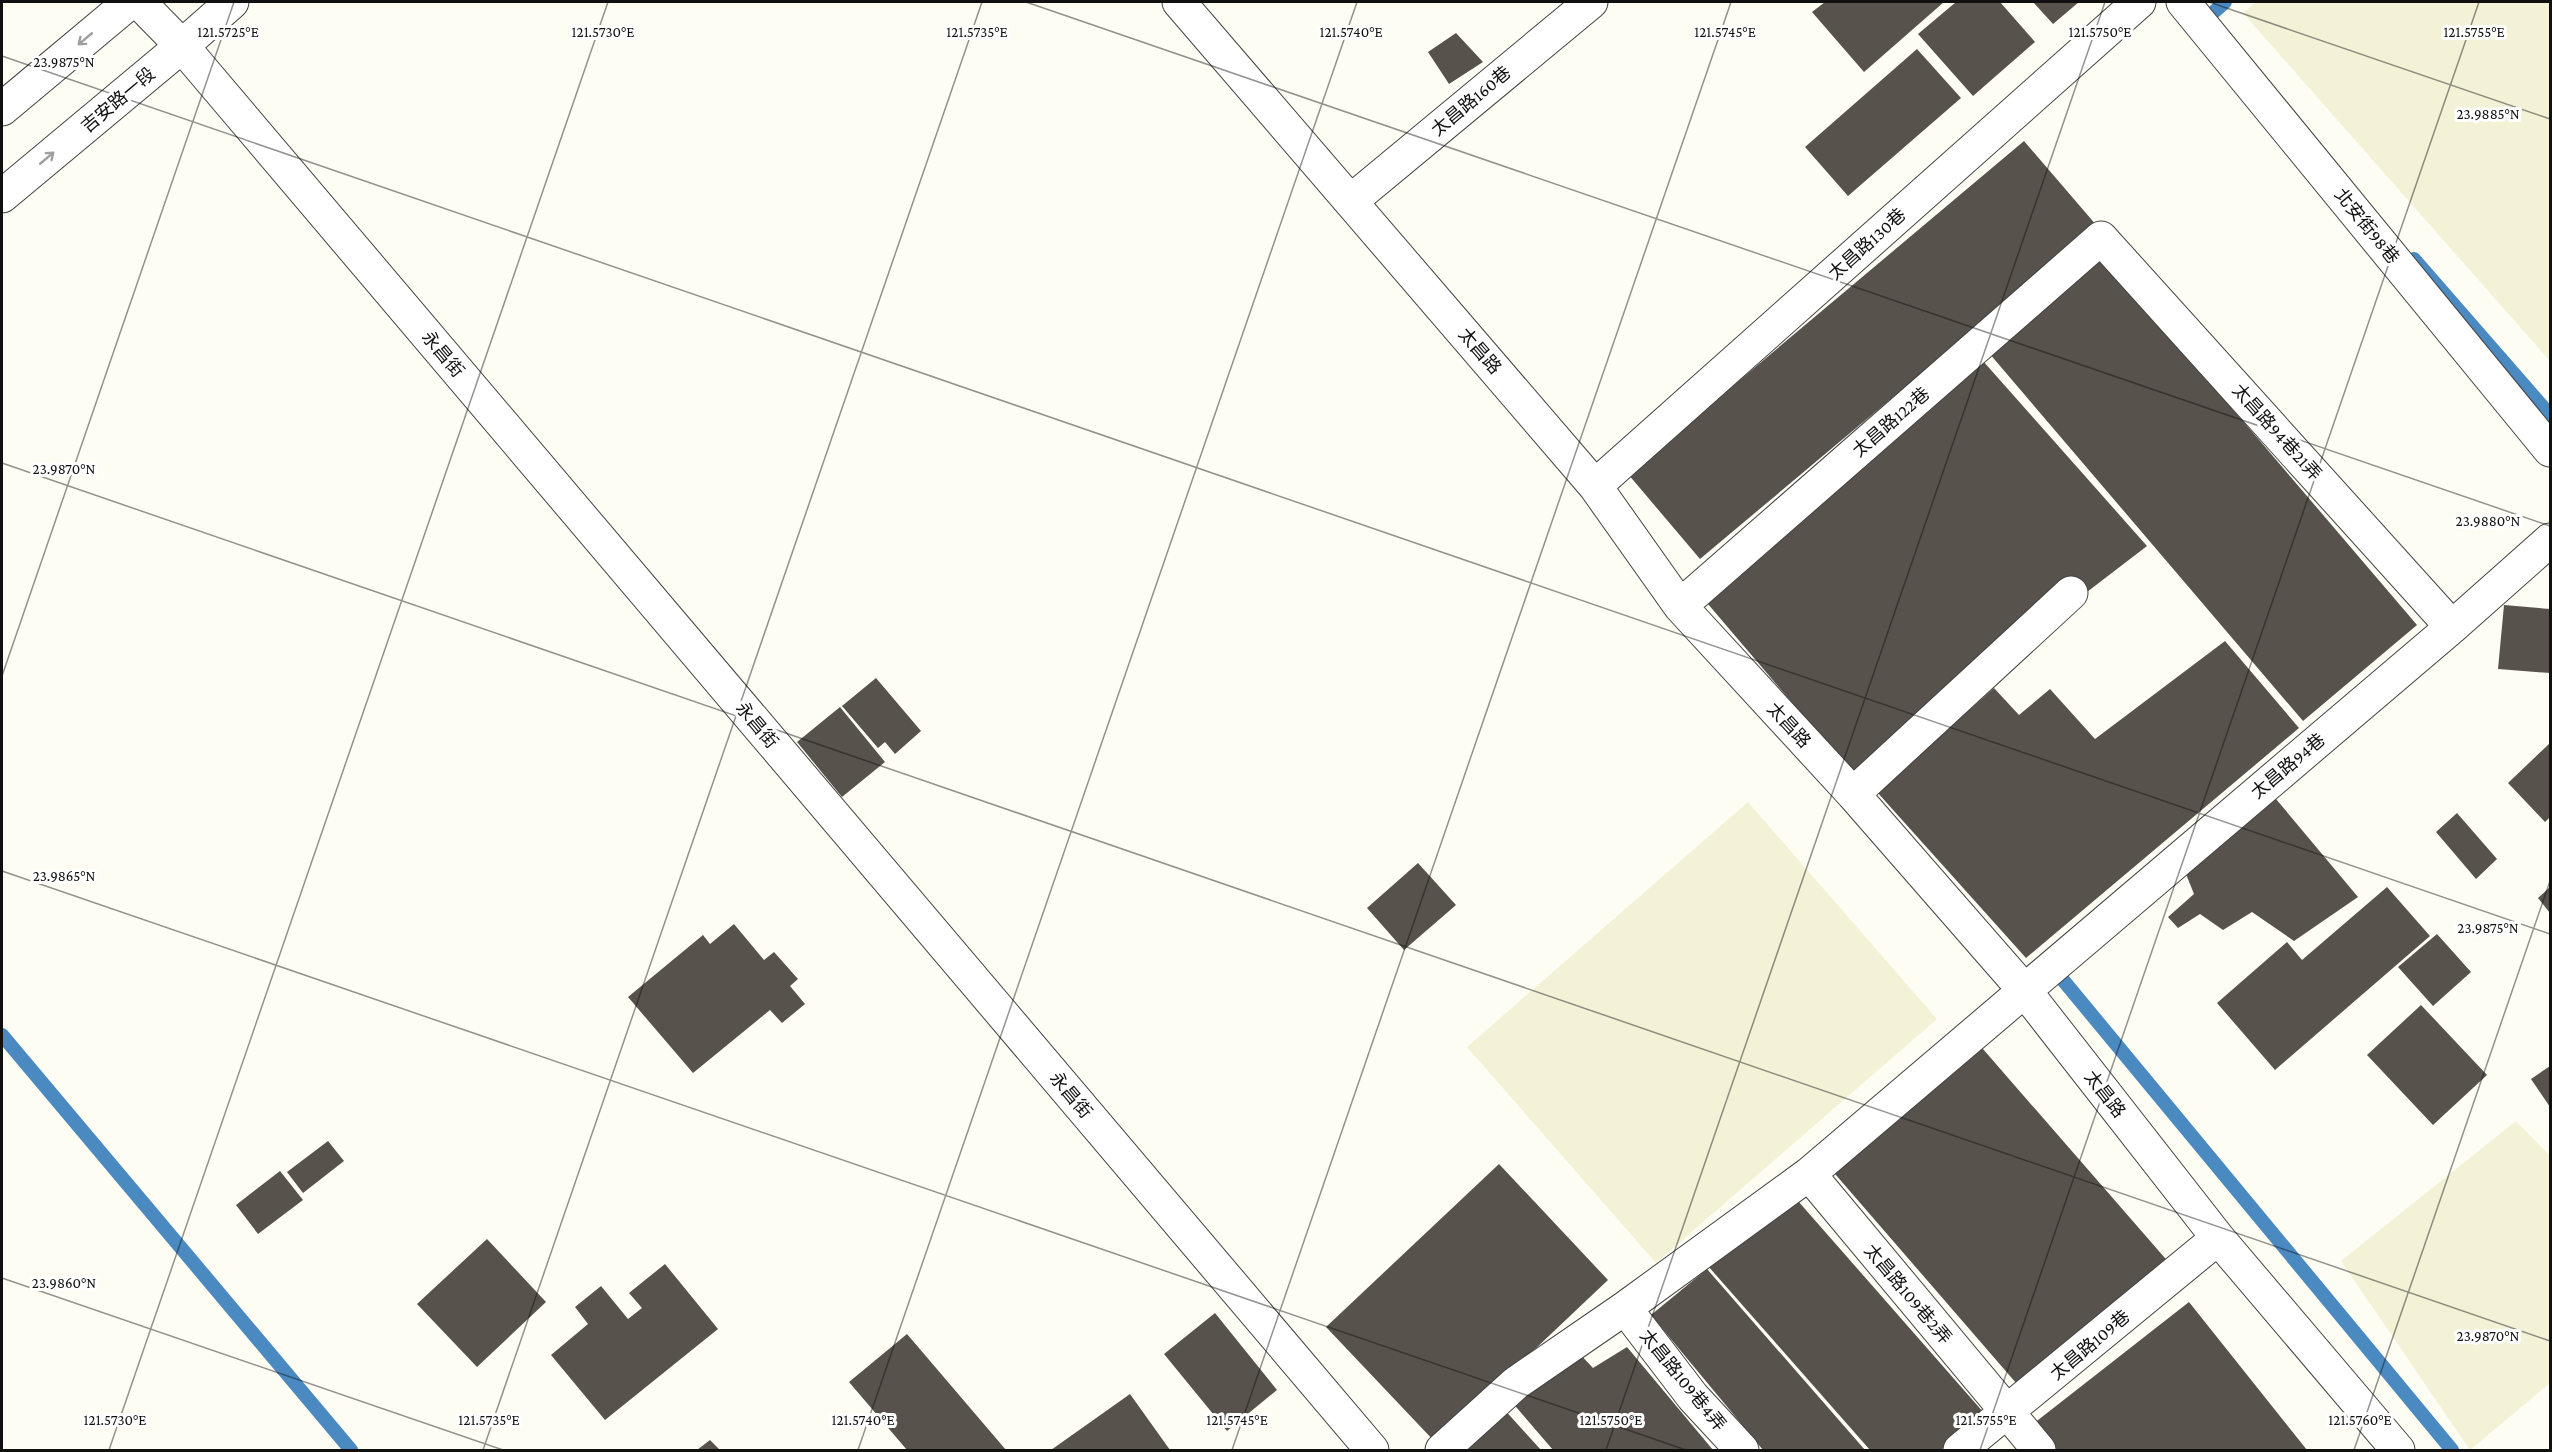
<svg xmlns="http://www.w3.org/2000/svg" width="2552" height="1452" font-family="'Crimson Pro','Noto Sans TC',serif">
<rect width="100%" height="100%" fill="#fefdf4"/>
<path fill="#f3f2d6" d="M2256,2H2550V361L2243,13Z
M1748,802L1937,1019L1656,1263L1467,1047Z
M2516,1121L2550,1156V1383L2470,1450L2341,1261Z"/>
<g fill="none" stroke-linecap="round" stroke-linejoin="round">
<path stroke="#4b89c1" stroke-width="14" d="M2205,20L2225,2
M2414,259L2550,415
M2058,974L2452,1450
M2,1035L351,1450"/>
</g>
<path fill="#58524d" d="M1825,2H1944L1864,72L1812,12Z
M1956,2H2000L2035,42L1973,96L1918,34Z
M2033,2H2079L2053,24Z
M1456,33L1483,62L1449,84L1428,52Z
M1917,49L1961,98L1848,196L1805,147Z
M2024,141L2097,226L1700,559L1628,474Z
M2103,257L2417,625L2303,721L1989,353Z
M1983,361L2147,546L2087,592L2074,576L1852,773L1702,597Z
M2504,605L2550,609V673L2498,669Z
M2225,641L2299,728L2026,958L1877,792L1994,688L2019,715L2050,689L2095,739Z
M876,678L921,731L895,754L885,742L878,748L842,706Z
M840,707L885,762L842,797L797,742Z
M2550,743V817L2545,822L2508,783Z
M2271,793L2358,897L2294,941L2252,912L2223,930L2200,914L2178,928L2168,917L2194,894L2186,874Z
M2457,813L2497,859L2476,879L2436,832Z
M1418,863L1456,905L1404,950L1367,908Z
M2387,887L2430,936L2275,1070L2217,1003L2287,942L2302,960Z
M2550,887V913L2538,898Z
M734,924L764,960L774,952L798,979L790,986L805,1004L782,1023L770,1010L693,1073L628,997L703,935L710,944Z
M2437,934L2471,972L2433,1006L2398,967Z
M2421,1005L2487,1075L2433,1125L2367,1055Z
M1976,1041L2171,1265L2023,1391L1829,1167Z
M2550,1066V1107L2531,1079Z
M328,1141L344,1161L303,1193L287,1172Z
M1499,1164L1608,1280L1436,1443L1326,1327Z
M280,1171L303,1200L258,1234L236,1205Z
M1791,1193L1984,1413L1941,1450H1870L1708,1266Z
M487,1239L546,1302L477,1367L417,1304Z
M665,1264L718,1329L605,1420L551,1355L588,1324L575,1307L601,1286L628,1319L642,1308L629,1293Z
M1707,1269L1865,1450H1763L1651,1315Z
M2189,1302L2307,1450H2054L2033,1424Z
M1215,1313L1277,1390L1227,1431L1164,1354Z
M907,1334L1006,1450H907L849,1382Z
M1627,1347L1713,1450H1553L1510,1400L1577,1351L1593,1368Z
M1130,1394L1170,1450H1051Z
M1502,1407L1541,1450H1454Z
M710,1440L720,1450H697Z"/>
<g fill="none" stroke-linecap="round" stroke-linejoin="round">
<defs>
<path id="minor" d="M139,2L182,46L1372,1450
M1179,2L1595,486L1680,606L1853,794L2025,991L2218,1238L2398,1450
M2183,2L2550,450
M2,109L130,2
M2,196L182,46L232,2
M1351,201L1591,2
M1595,486L2139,2
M1680,606L2101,238L2452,627
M1853,794L2071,593
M1809,1174L2039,1450
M1625,1308L1693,1397L1742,1450
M1442,1450L1516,1383L1625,1308L1809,1174L2452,627L2550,540
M1960,1450L2218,1238"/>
</defs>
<use href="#minor" stroke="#434343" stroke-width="35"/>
<use href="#minor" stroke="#fff" stroke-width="33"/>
</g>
<defs><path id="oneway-shaft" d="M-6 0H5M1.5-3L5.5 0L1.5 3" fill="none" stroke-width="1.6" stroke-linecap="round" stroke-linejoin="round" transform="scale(1.5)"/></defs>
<g stroke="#9f9f9f">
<use href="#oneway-shaft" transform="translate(85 39) rotate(140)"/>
<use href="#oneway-shaft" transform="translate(47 158) rotate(-40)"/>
</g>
<path fill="none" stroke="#101010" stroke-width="1.5" stroke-opacity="0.45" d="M1026,2L2550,526M2209,2L2550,119M2,56L2550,934M2,463L2550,1341M2,676L234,2M2,871L1686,1450M2,1278L503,1450M109,1450L608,2M483,1450L982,2M858,1450L1357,2M1232,1450L1731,2M1606,1450L2105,2M1980,1450L2479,2M2354,1450L2550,881"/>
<g text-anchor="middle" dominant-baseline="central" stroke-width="6" stroke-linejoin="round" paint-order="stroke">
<g font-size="18" fill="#101010" stroke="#fff">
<text transform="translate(118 100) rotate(-40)">吉安路一段</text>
<text transform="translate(1471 101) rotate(-40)">太昌路160巷</text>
<text transform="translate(2367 226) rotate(51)">北安街98巷</text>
<text transform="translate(1867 244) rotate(-42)">太昌路130巷</text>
<text transform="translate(1480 351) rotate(49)">太昌路</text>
<text transform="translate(443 354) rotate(50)">永昌街</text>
<text transform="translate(1891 422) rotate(-41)">太昌路122巷</text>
<text transform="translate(2277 432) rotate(48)">太昌路94巷21弄</text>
<text transform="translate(757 725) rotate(50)">永昌街</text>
<text transform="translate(1789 725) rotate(47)">太昌路</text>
<text transform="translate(2288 766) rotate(-40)">太昌路94巷</text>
<text transform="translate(2105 1094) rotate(52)">太昌路</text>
<text transform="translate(1071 1095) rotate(50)">永昌街</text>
<text transform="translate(1908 1294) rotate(50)">太昌路109巷2弄</text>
<text transform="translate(2090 1345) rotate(-40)">太昌路109巷</text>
<text transform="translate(1683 1380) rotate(51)">太昌路109巷4弄</text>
</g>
</g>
<g font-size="15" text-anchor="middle" fill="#101010" stroke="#fff" stroke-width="6" stroke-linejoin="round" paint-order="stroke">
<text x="2474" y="37">121.5755°E</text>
<text x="228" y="37">121.5725°E</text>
<text x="603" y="37">121.5730°E</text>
<text x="977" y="37">121.5735°E</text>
<text x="1351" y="37">121.5740°E</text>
<text x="1725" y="37">121.5745°E</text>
<text x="2100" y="37">121.5750°E</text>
<text x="64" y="67">23.9875°N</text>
<text x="2488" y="119">23.9885°N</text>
<text x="64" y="474">23.9870°N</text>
<text x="2488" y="526">23.9880°N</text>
<text x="64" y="881">23.9865°N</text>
<text x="2488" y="933">23.9875°N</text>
<text x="64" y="1288">23.9860°N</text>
<text x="2488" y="1341">23.9870°N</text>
<text x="115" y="1425">121.5730°E</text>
<text x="489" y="1425">121.5735°E</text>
<text x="863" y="1425">121.5740°E</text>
<text x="1237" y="1425">121.5745°E</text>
<text x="1611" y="1425">121.5750°E</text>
<text x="1986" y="1425">121.5755°E</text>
<text x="2360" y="1425">121.5760°E</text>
</g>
<rect width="2552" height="1452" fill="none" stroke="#101010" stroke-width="6"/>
</svg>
